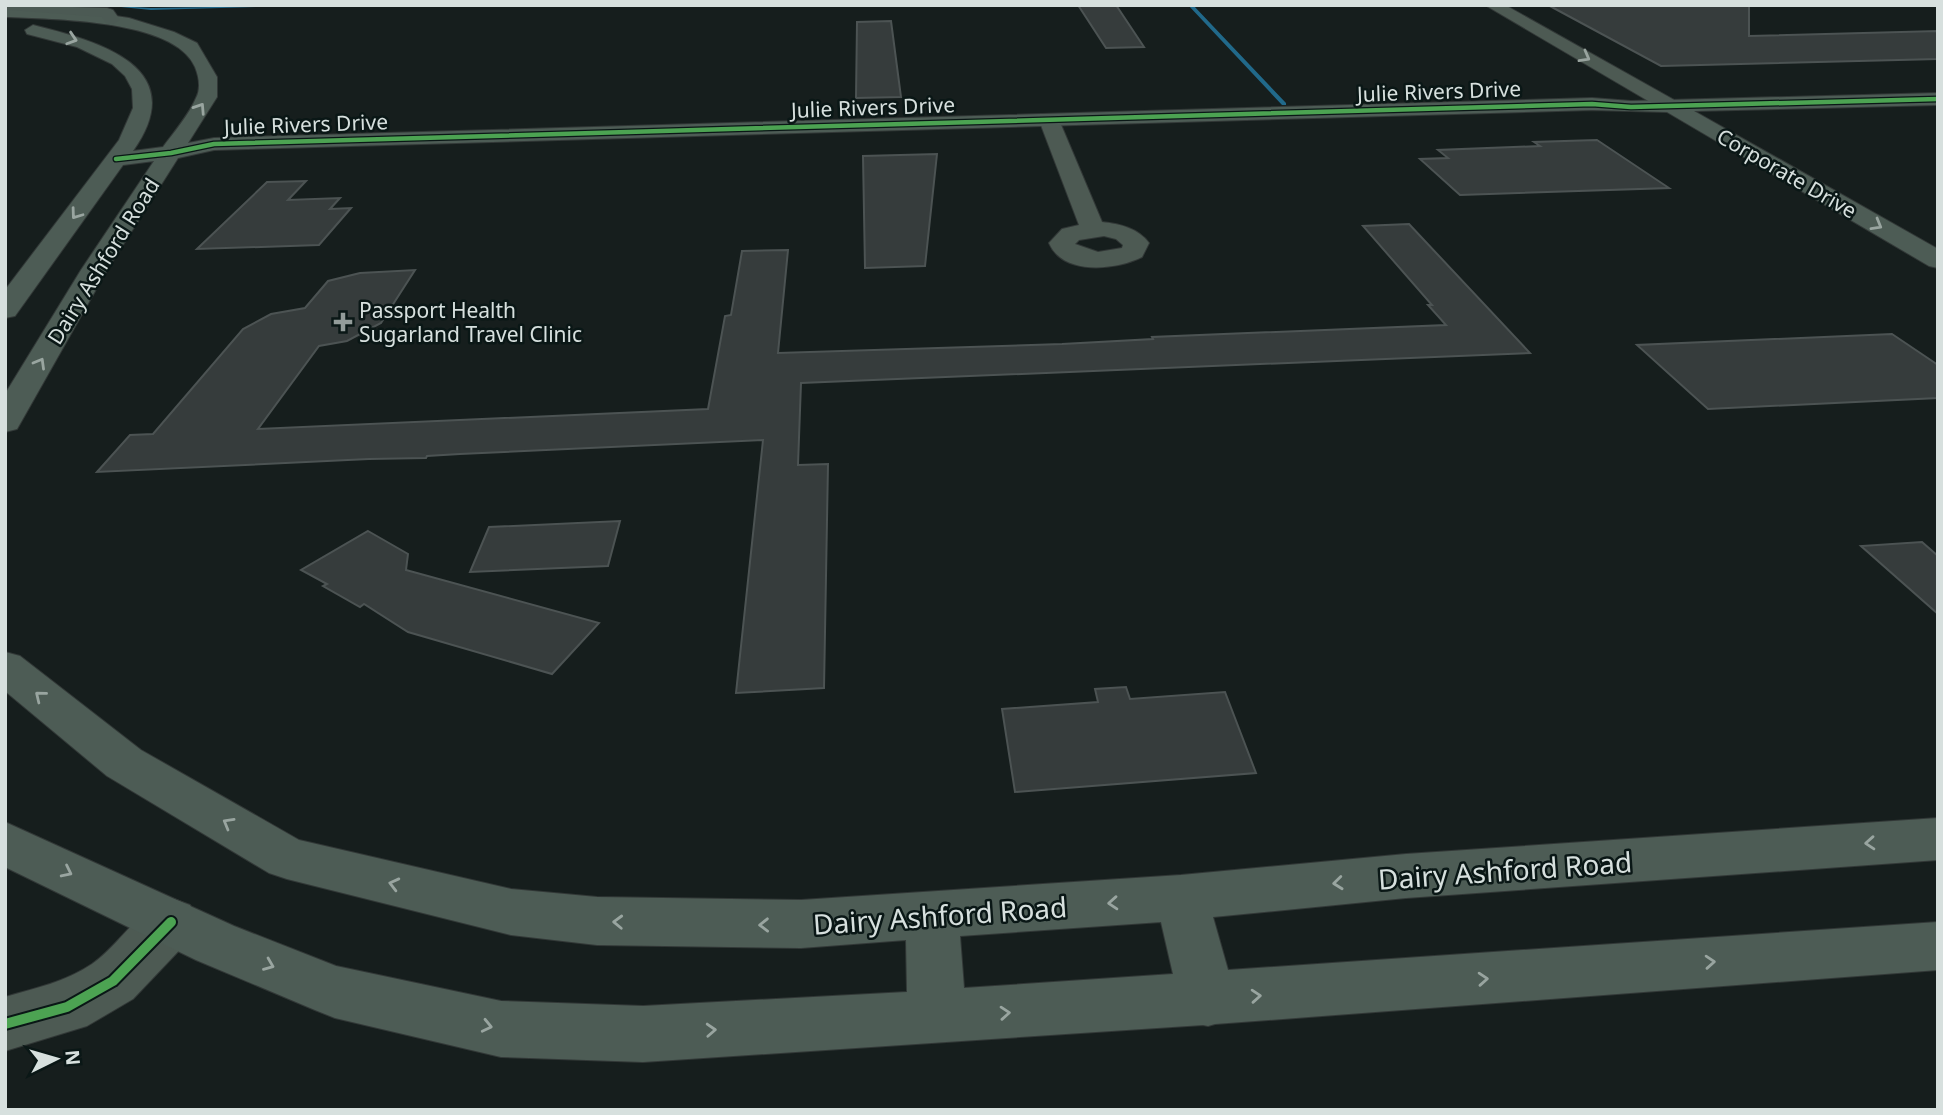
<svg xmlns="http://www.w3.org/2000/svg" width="1943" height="1115" font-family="'Noto Sans',sans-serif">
<rect width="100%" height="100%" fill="#161e1d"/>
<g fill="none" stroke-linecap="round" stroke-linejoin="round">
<path fill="#21698a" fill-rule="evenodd" d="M101,5L151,8L322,5L151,10Z
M1188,5H1193L1286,103V105H1282Z"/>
</g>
<path fill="#363c3c" stroke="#4c5353" stroke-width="2" d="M1078,5H1116L1144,47L1106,48Z
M1548,5H1749V36L1938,31V59L1661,66Z
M891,21L901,97L856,98L857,22Z
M1597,140L1669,188L1460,195L1420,159L1448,158L1438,150L1540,146L1534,142Z
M937,154L925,266L865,268L863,156Z
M306,181L288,200L340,198L330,209L351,208L319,245L197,249L267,182Z
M1409,224L1530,353L801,383L798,465L828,464L824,688L736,693L763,440L460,454L427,456L426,458L369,459L97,472L130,435L153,434L243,329L271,314L305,308L328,281L360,273L415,270L381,323L347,341L319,346L258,429L708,409L725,316L731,315L742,251L788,250L778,353L1062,344L1153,339L1152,337L1446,325L1428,305H1432L1363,226Z
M1892,334L1938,365V398L1708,409L1637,345Z
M620,521L608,566L470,572L489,527Z
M368,531L408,554L406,570L599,623L552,674L408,632L364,604L360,607L323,586L327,584L301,570Z
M1922,542L1938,556V614L1861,546Z
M1126,687L1130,699L1225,692L1256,773L1015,792L1002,709L1098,702L1095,689Z"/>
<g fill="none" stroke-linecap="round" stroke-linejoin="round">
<defs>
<path id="street" d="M1485,5H1505L1676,101L1679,105L1676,109H1662Z
M1049,114L1056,116L1059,120L1102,222C1120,224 1138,228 1149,243L1142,257C1116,270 1063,276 1049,243L1062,229L1079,225L1039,120L1042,116ZM1104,236L1116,239L1123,245L1122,248L1098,252L1075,244L1079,240Z
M171,898L190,905L198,922L190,939L133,999L87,1026L5,1051V997C36,988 65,982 92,964C122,943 134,912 171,898Z"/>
<path id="secondary" d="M5,7L82,11L129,18L174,32L197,43L217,77V97L188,143L214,138L1592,98L1631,101L1938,93V105L1694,111L1938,249V268L1929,266L1667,112L1592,110L214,150L178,158L107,270L21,422L17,429L5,432V394L81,270L154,161L123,165L15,316L5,318V290L119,140L133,108L132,89L125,76L112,64L77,47L27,34L25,30L33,25C97,41 193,66 133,151L163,147C174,132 189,115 196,98C201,89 199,77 195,67C175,19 51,19 5,17Z
M5,652L20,656L141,750L299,840L511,889L597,897L801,900L1181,875L1406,854L1938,818V860L1406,898L1213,917L1228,970L1938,922V970L1215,1024L1208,1026L1203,1025L643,1062L501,1057L335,1018L315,1010L196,960L5,867V822L234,926L336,966L501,1001L643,1006L907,992L906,940L801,948L597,945L511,935L287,879L269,873L107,776L5,691ZM1161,922L1173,974L964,988L960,936Z"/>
<path id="primary" d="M5,5L107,8L113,10L120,20L112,25L106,23L102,17L9,10L5,9Z"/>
</defs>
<use href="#street" stroke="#323837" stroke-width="2"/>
<use href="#secondary" stroke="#323837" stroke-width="2"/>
<use href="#primary" stroke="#323837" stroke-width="2"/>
<use href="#street" fill="#4d5a53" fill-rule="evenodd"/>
<use href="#secondary" fill="#4d5c55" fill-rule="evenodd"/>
<use href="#primary" fill="#4c5a54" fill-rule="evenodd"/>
<defs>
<path id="cycleway-far1" d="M116,159L171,153L214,144L1592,104L1631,107L1938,99"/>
<path id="cycleway" d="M5,1024L67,1007L113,981L171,922"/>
</defs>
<use href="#cycleway-far1" stroke="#0a1716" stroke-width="7"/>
<use href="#cycleway" stroke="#0a1716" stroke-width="14"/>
<use href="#cycleway-far1" stroke="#4ca352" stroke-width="4.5"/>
<use href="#cycleway" stroke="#4ca352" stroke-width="10"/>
</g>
<defs><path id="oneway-chevron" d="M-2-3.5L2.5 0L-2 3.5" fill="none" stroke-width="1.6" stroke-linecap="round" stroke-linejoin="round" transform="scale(1.75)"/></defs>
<g stroke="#99a5a0">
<use href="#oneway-chevron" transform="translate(72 39) rotate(18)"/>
<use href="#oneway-chevron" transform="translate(200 108) rotate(-57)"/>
<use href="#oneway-chevron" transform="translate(76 214) rotate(126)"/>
<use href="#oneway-chevron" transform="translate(1877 225) rotate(30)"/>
<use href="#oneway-chevron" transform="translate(40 363) rotate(-60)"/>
<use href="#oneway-chevron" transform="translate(40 696) rotate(-141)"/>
<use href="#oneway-chevron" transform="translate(228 823) rotate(-150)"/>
<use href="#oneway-chevron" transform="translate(1870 843) rotate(176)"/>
<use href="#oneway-chevron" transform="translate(67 872) rotate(26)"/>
<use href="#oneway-chevron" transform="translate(1338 883) rotate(174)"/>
<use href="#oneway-chevron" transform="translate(394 884) rotate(-166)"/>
<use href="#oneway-chevron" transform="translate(1113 903) rotate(176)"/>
<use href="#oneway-chevron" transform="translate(618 922) rotate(-178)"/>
<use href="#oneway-chevron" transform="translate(764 925) rotate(179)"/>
<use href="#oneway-chevron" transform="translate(1710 962) rotate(-4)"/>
<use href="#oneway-chevron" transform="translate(269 965) rotate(22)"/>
<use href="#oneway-chevron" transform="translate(1483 979) rotate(-4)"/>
<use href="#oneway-chevron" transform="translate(1256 996) rotate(-4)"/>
<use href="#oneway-chevron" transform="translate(1005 1013) rotate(-4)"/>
<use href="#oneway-chevron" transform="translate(487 1026) rotate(13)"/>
<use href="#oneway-chevron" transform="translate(711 1030) rotate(-3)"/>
</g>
<use stroke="#99a49f" href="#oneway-chevron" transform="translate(1585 57) rotate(29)"/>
<path fill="#939c9a" stroke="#0a1716" stroke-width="2.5" d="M339.5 311.5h7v7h7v7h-7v7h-7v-7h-7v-7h7z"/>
<g text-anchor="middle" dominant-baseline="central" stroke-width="5" stroke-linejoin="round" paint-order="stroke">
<g font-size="21" fill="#d7e0de" stroke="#0a1716">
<text transform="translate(1439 91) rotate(-2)">Julie Rivers Drive</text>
<text transform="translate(873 107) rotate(-2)">Julie Rivers Drive</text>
<text transform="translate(306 124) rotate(-2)">Julie Rivers Drive</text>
<text transform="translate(1787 173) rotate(30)">Corporate Drive</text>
<text transform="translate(103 261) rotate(-58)">Dairy Ashford Road</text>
</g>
<g font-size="21" fill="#d7e0de" stroke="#0a1716" text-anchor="start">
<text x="359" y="310">Passport Health<tspan x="359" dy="24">Sugarland Travel Clinic</tspan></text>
</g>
<g font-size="28" fill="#d7e0de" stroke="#0a1716">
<text transform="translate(1505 870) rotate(-4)">Dairy Ashford Road</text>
<text transform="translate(940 915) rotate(-4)">Dairy Ashford Road</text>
</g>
</g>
<rect width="1943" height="1115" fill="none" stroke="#d7e0de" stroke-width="14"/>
<g transform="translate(56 1059) rotate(85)" stroke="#0a1716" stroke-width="5" paint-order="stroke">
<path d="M0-5L12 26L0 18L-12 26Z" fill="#d7e0de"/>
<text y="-10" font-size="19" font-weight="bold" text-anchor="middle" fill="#d7e0de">N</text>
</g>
</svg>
